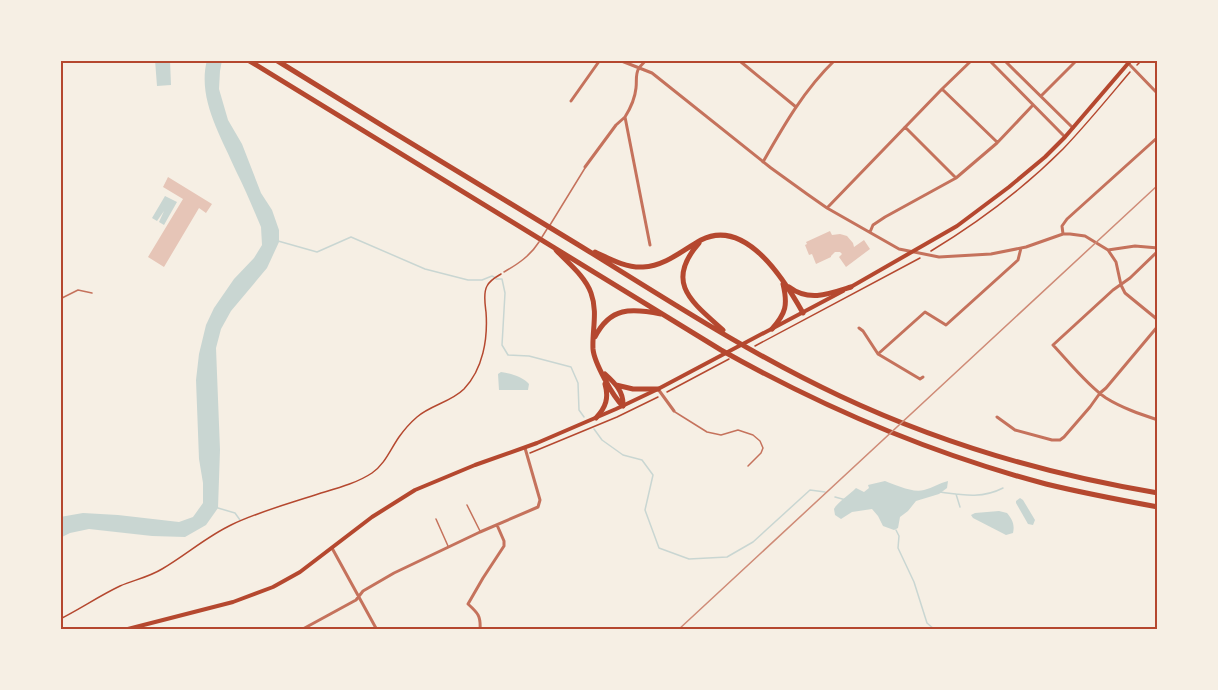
<svg xmlns="http://www.w3.org/2000/svg" width="1218" height="690" font-family="'Exo 2',sans-serif">
<rect width="100%" height="100%" fill="#f6efe4"/>
<path fill="#c9d6d2" d="M155,60H170L171,85L157,86Z
M207,60H222L220,71L219,89L228,120L242,144L261,193L272,210L279,230V242L267,268L231,311L221,329L216,348L220,450L218,508L206,525L185,537L152,536L89,529L70,533L60,538V517L83,513L118,515L179,522L193,517L203,503V483L199,459L196,380L199,354L206,325L214,308L234,279L254,258L262,245L261,227C253,208 245,189 236,171C221,136 197,99 207,60Z
M165,196L177,202L164,225L159,222L164,211L157,221L152,218Z
M501,372C510,373 523,377 529,384L528,390H499L498,374Z
M885,481C896,485 912,493 924,490C933,488 939,483 948,481L947,488L939,494L916,501L908,511L900,517L898,528L894,530L883,526L878,516L872,509L852,512L841,519L835,515L834,509C837,503 850,494 856,488L864,492L869,488L868,485Z
M1020,498L1023,500L1035,520L1033,525L1028,524L1016,503V501Z
M999,511L1007,513C1012,519 1015,524 1013,533L1006,535L973,518L971,515L975,513Z"/>
<g fill="none" stroke-linecap="round" stroke-linejoin="round">
<path stroke="#c9d6d2" stroke-width="1.5" d="M278,241L317,252L351,237L425,269L468,280H482L492,276L494,277
M496,279H502L505,293L502,345L508,355L529,356L571,367L578,383L579,410L584,417
M594,429L602,440L623,455L642,460L653,475L645,510L659,548L689,559L727,557L753,542L810,490L825,492
M939,492C962,495 982,499 1003,488
M956,494L960,507
M835,497L846,500
M218,508L235,513L240,520
M896,530L899,536L898,548L914,582L927,623L935,630"/>
</g>
<path fill="#e6c5b7" d="M168,177L212,204L206,213L199,208L164,267L148,257L183,199L163,187Z
M830,231L832,235L840,234L847,236L853,243L854,247L864,240L870,249L846,267L839,257L842,254L840,252H835L831,256V257L816,264L812,254L809,255L805,245L807,244L806,242Z"/>
<g fill="none" stroke-linecap="round" stroke-linejoin="round">
<path stroke="#b5482f" stroke-width="1.5" d="M1137,65L1142,60
M931,251C979,222 1024,188 1063,149C1086,125 1108,98 1130,72
M755,346L920,258
M667,392L729,359
M530,453L617,417L658,397
M60,619C80,609 99,596 120,586C134,580 149,577 162,569C186,555 206,537 231,525C260,511 291,503 321,493C338,488 357,483 372,473C385,464 390,450 399,437C404,430 410,423 417,417C431,405 451,402 464,389C483,369 488,339 486,312C485,304 483,293 487,286C490,280 496,277 501,274"/>
<path stroke="#c5725c" stroke-width="1.5" d="M550,225L585,168
M542,237L547,229
M504,272C518,264 530,256 539,242
M60,299L78,290L92,293
M675,412L707,432L721,435L738,430L753,435L760,441L763,448L761,453L748,466
M467,505L480,531
M436,519L448,546"/>
<path stroke="#c5725c" stroke-width="3" d="M619,60L652,73L771,168L807,194L827,208L899,249L939,257L991,254L1026,247L1063,234H1070L1085,236L1108,250L1135,246L1158,248
M646,60C644,63 641,65 639,68C635,74 637,81 636,88C635,98 630,109 625,117L650,245
M989,60L1065,137
M1004,60L1073,128
M741,62L796,107
M1128,63L1158,94
M942,89L997,142
M1041,96L1077,60
M571,101L600,60
M905,127L956,178
M763,162C784,125 804,90 835,60
M585,167L616,125L625,117
M827,208L942,89L972,60
M870,232L873,225L885,217L956,178L997,143L1033,105
M1063,234L1062,226L1067,219L1158,137
M1108,250L1116,262L1121,285L1125,293L1158,320
M1158,251L1130,278L1113,290L1053,345C1068,361 1088,386 1106,398C1122,408 1140,414 1158,420
M859,328L863,331L878,354L920,379L923,377
M878,354L925,312L946,325L1018,260L1021,248
M658,389L674,411
M997,417L1015,430L1052,440H1060L1064,437L1090,407L1100,393L1106,388L1158,326
M332,548L377,630
M301,630L356,600L363,591L394,573L480,532L538,507L540,500L525,448
M480,630C481,616 478,613 468,604L483,578L504,546V541L497,525"/>
<path stroke="#b5482f" stroke-width="4" d="M849,288L957,226L1009,187L1045,157L1065,137L1131,60
M124,630L233,602L273,587L300,572L372,517L415,490L475,465L537,443L616,409L658,389L843,291"/>
<path stroke="#b5482f" stroke-width="5" d="M248,60L721,350C824,408 932,454 1046,484C1083,493 1120,500 1158,507
M276,60C376,122 476,183 577,244C663,297 748,353 840,396C940,443 1049,475 1158,493
M699,243C664,283 692,302 723,330
M556,250C568,263 585,276 591,293C598,312 592,330 593,349C594,362 613,397 623,406
M595,252C610,259 626,268 643,267C665,266 683,250 701,240C746,217 785,281 803,313
M789,287C809,302 829,294 851,287
M772,329C786,313 788,305 783,284
M595,337C610,307 631,308 661,314
M605,374C615,383 624,392 623,406
M616,385L633,389H658
M596,418C606,407 609,398 605,384"/>
<path stroke="#cf8b77" stroke-width="1.5" d="M678,630L1158,185"/>
</g>
<rect width="1218" height="690" fill="none" stroke="#f6efe4" stroke-width="123"/>
<rect x="62" y="62" width="1094" height="566" fill="none" stroke="#b5482f" stroke-width="2"/>
</svg>
